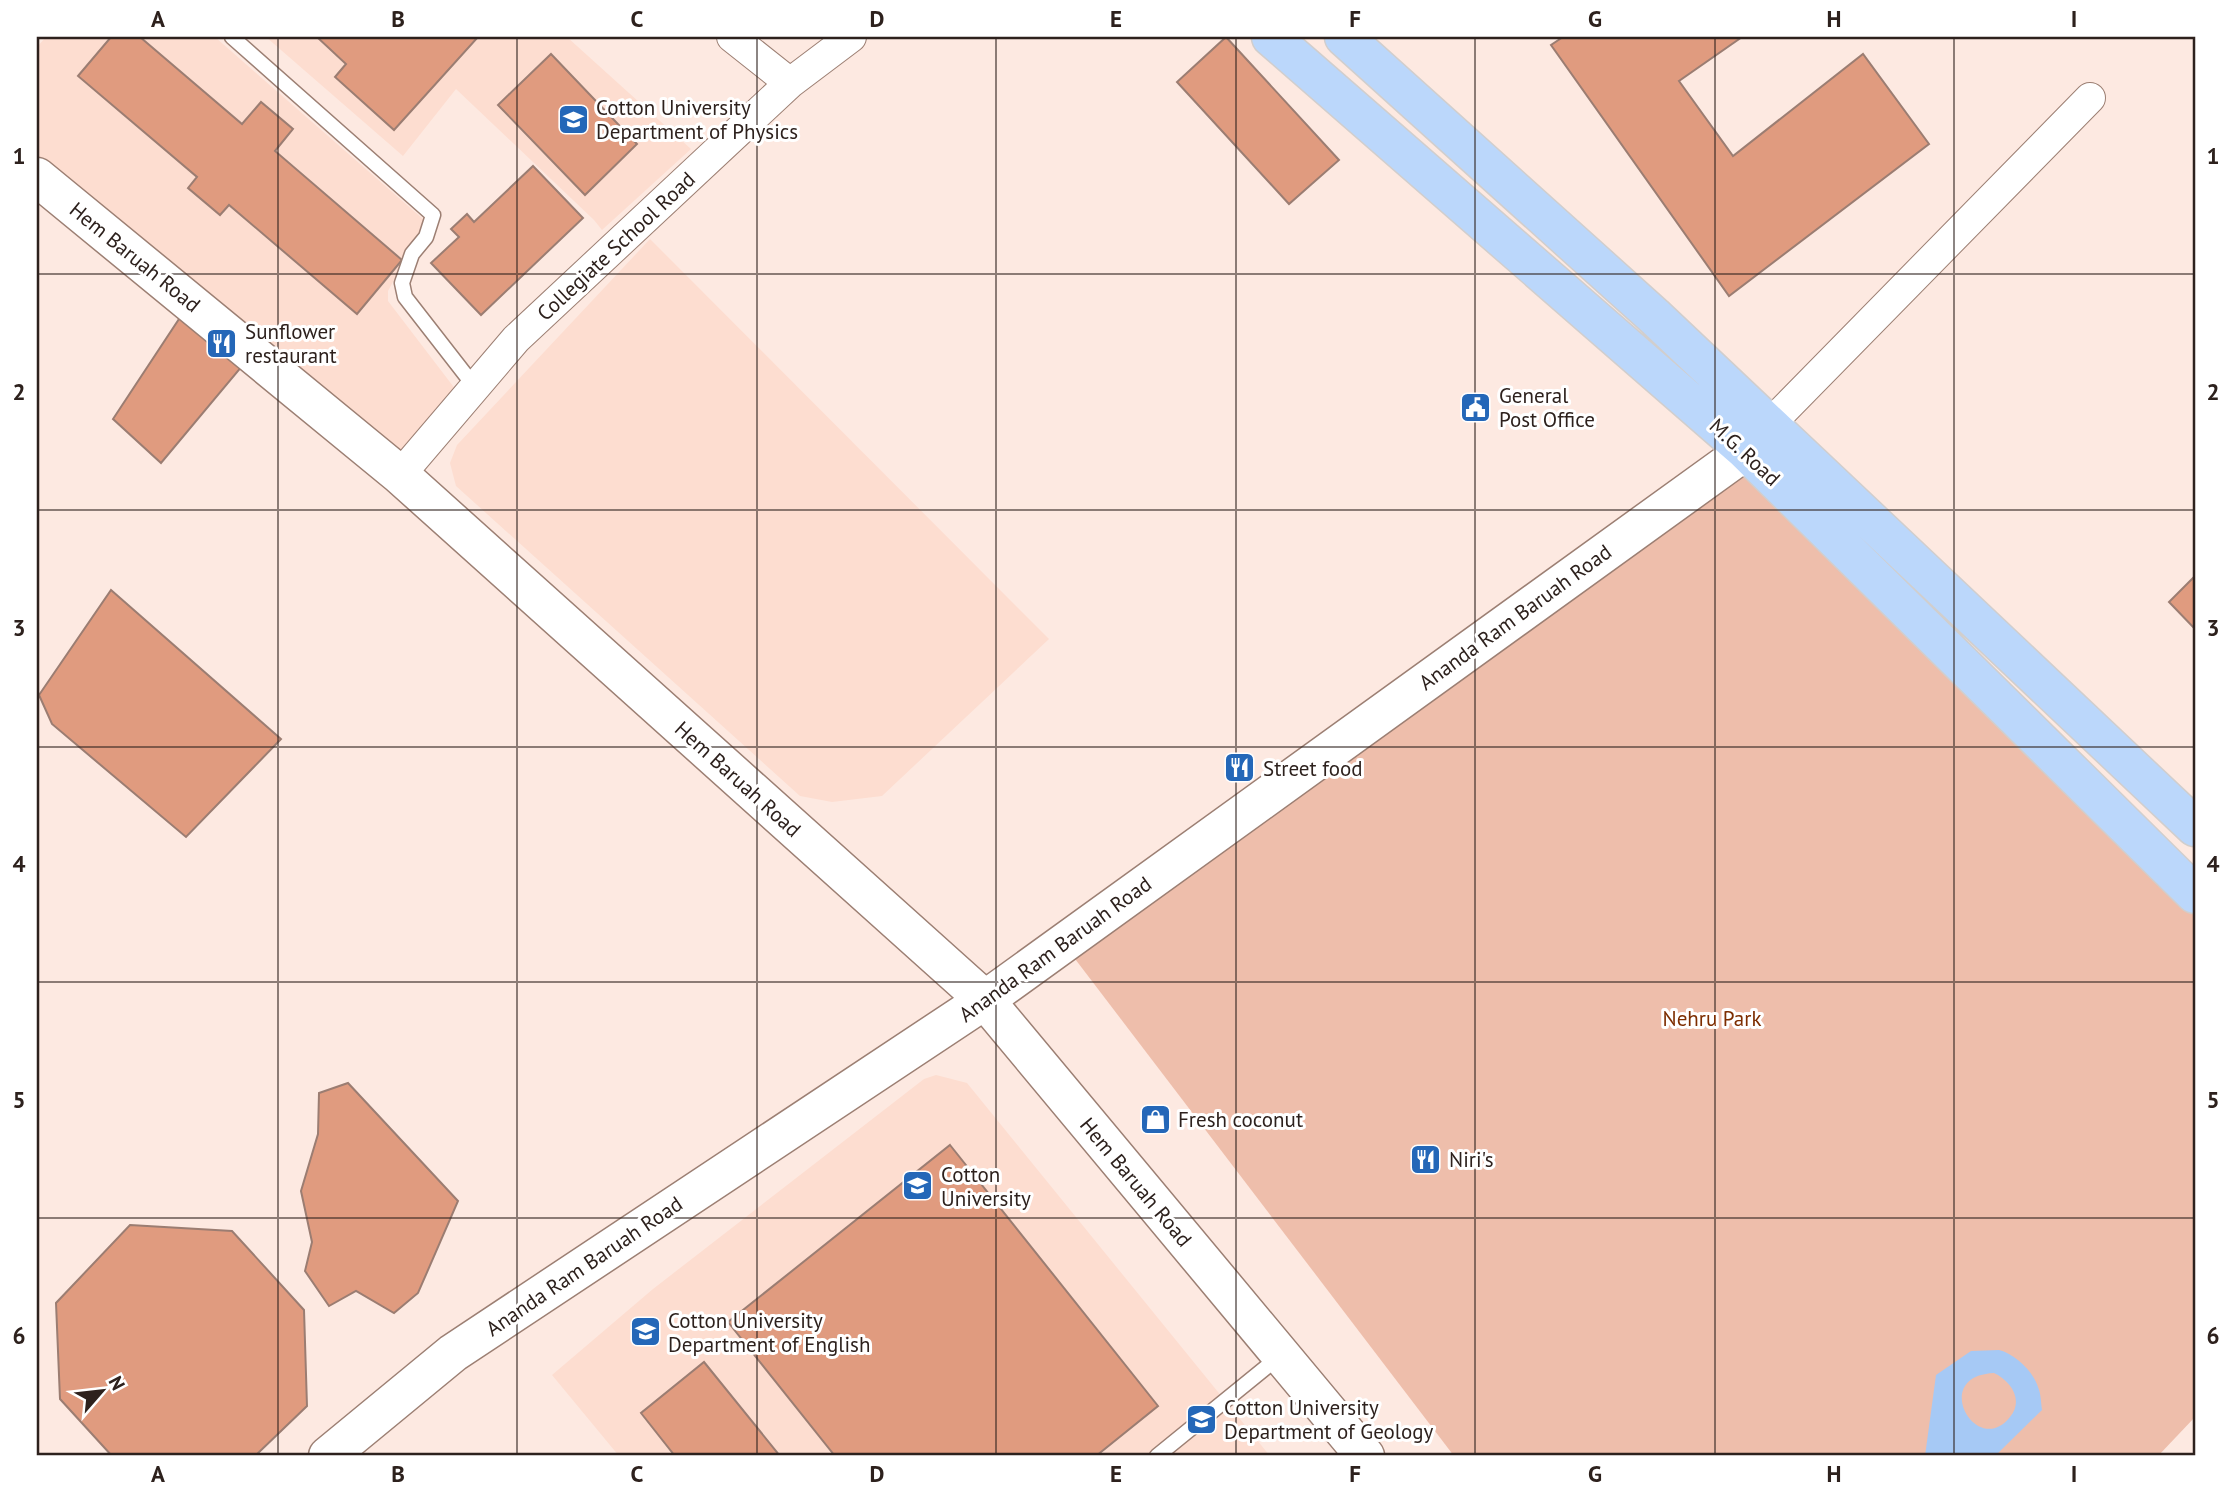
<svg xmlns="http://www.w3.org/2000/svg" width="2232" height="1493" font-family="'PT Sans',sans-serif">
<rect width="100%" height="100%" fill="#fde9e1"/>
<path fill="#fdddd0" d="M46,37H215L423,219V226L388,291V301L456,390L399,458L37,162V47Z
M266,37H567L691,149L602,230L594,220L456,89L403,156Z
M650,239L1049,639L882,796L832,802L800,796L456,486L450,463L457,445Z
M936,1075L967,1083L1270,1456H619L552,1375L653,1289L924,1079Z"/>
<path fill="#eebeab" d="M1745,450L2195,871V1417L2158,1456H1454L1069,951Z"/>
<path fill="#a6c9f5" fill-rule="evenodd" d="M1999,1350C2015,1354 2033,1371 2038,1387C2041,1394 2041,1403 2042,1410L1995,1456H1925L1936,1375L1971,1351ZM1994,1373C2011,1381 2024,1400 2010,1417C1977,1459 1929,1376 1994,1373Z"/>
<path fill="#e09b7f" stroke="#9b7d72" stroke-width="2" d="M111,37H140L242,124L261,102L293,129L275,151L402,260L357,314L229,205L220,215L188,188L197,177L78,76Z
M317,37H478L394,130L335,77L346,64Z
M1226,37L1339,160L1289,204L1177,82Z
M1563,37H1742L1679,81L1733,156L1863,54L1929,144L1729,296L1551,45Z
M551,54L637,144L585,195L498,105Z
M533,166L583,218L481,315L431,263L459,237L451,229L467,214L474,222Z
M181,316L243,365L161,463L113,419Z
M2195,576V629L2169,602Z
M111,590L281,739L186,837L52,724L39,695Z
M348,1083L458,1201L418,1293L394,1313L356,1291L329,1306L305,1271L312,1242L301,1191L318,1134L319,1093Z
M950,1145L1158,1406L1096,1456H835L728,1322Z
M130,1225L232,1231L304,1310L307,1406L255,1456H112L60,1399L56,1303Z
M704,1362L780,1456H675L641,1413Z"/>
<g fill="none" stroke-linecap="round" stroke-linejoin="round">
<defs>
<path id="lane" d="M232,37L433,215L426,237L412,254L402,283L405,297L475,387
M1157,1456L1280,1356"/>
<path id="street" d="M732,37L790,83
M1769,425L2090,98
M400,475L516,339L790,83L851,37"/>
<path id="secondary" d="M37,177L400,475L985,1000L1365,1456
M328,1456L453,1353L985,1000L1744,452L1768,426"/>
<path id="primary" d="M1271,37L1745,450L2195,894
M1344,37L1654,316L2195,827"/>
</defs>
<use href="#lane" stroke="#9c7f73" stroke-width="17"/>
<use href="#street" stroke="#9c7f73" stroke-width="32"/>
<use href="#secondary" stroke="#9c7f73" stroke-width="41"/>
<use href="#primary" stroke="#d1cecd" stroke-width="41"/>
<use href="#lane" stroke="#fff" stroke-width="14"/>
<use href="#street" stroke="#fff" stroke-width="30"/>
<use href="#secondary" stroke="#fff" stroke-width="38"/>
<use href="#primary" stroke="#bbd7fb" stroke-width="38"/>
</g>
<path fill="none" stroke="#2d211d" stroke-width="2" stroke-opacity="0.55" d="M278,37V1456M517,37V1456M757,37V1456M996,37V1456M1236,37V1456M1475,37V1456M1715,37V1456M1954,37V1456M37,274H2195M37,510H2195M37,747H2195M37,982H2195M37,1218H2195"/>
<defs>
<symbol id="university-square" viewBox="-11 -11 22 22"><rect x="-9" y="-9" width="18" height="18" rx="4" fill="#2467b8" stroke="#fff"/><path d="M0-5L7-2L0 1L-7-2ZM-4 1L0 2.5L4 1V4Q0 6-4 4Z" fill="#fff"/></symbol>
<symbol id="restaurant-square" viewBox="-11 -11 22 22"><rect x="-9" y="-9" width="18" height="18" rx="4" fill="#2467b8" stroke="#fff"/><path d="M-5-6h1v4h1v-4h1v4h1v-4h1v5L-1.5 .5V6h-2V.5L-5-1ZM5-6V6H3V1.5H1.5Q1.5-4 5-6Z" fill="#fff"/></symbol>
<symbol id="civic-square" viewBox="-11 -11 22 22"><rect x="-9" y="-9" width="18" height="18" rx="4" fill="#2467b8" stroke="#fff"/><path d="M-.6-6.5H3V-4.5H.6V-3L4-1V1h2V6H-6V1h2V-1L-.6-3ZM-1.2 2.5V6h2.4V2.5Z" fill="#fff"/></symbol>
<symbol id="shop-square" viewBox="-11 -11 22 22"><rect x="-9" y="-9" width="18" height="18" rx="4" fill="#2467b8" stroke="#fff"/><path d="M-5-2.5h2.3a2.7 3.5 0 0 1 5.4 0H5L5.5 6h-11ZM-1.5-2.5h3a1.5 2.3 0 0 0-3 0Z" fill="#fff"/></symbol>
</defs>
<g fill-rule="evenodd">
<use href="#university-square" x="556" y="102" width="35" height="35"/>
<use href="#restaurant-square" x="204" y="326" width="35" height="35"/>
<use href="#civic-square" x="1458" y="390" width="35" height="35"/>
<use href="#restaurant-square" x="1222" y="750" width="35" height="35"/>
<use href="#shop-square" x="1138" y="1102" width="35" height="35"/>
<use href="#restaurant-square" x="1408" y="1142" width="35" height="35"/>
<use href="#university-square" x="900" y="1168" width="35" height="35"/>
<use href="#university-square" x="628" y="1314" width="35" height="35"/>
<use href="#university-square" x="1184" y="1402" width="35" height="35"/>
</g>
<g text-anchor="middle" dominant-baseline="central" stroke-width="6" stroke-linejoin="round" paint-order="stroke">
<g font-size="21" fill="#2d211d" stroke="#fff" text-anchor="start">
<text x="596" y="107">Cotton University<tspan x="596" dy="24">Department of Physics</tspan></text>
<text x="245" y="331">Sunflower<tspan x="245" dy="24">restaurant</tspan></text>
<text x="1499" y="395">General<tspan x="1499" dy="24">Post Office</tspan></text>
<text x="1263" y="768">Street food</text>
<text x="1178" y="1119">Fresh coconut</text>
<text x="1449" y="1159">Niri's</text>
<text x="941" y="1174">Cotton<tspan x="941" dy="24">University</tspan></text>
<text x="668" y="1320">Cotton University<tspan x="668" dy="24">Department of English</tspan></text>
<text x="1224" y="1407">Cotton University<tspan x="1224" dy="24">Department of Geology</tspan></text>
</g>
<g font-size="21" fill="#2d211d" stroke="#fff">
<text transform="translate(616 246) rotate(-43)">Collegiate School Road</text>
<text transform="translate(135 257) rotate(39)">Hem Baruah Road</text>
<text transform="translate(1745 452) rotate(43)">M.G. Road</text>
<text transform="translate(1515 617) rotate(-36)">Ananda Ram Baruah Road</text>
<text transform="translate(738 779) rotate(42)">Hem Baruah Road</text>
<text transform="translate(1055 949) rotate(-36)">Ananda Ram Baruah Road</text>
<text transform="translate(1136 1182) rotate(50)">Hem Baruah Road</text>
<text transform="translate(584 1266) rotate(-34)">Ananda Ram Baruah Road</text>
</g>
<g font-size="21" fill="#7d2d00" stroke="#fff">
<text x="1712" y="1018">Nehru Park</text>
</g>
</g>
<rect width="2232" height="1493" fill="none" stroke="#ffffff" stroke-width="77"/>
<g transform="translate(102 1391) rotate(62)" stroke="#ffffff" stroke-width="5" paint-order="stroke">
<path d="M0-5L12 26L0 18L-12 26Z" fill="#2d211d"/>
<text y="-10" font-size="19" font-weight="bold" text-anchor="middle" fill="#2d211d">N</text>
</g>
<rect x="38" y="38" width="2156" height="1416" fill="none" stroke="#2d211d" stroke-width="2.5"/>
<g font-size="23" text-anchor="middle" font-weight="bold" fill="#2d211d">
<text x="158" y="27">A</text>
<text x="398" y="27">B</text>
<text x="637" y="27">C</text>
<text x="877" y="27">D</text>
<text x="1116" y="27">E</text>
<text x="1355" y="27">F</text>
<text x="1595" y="27">G</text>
<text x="1834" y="27">H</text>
<text x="2074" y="27">I</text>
<text x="19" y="164">1</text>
<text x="2213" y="164">1</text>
<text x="19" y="400">2</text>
<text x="2213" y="400">2</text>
<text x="19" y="636">3</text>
<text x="2213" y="636">3</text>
<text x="19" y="872">4</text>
<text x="2213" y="872">4</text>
<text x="19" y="1108">5</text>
<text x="2213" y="1108">5</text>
<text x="19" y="1344">6</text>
<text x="2213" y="1344">6</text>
<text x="158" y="1482">A</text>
<text x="398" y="1482">B</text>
<text x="637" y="1482">C</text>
<text x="877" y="1482">D</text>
<text x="1116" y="1482">E</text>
<text x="1355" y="1482">F</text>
<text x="1595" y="1482">G</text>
<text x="1834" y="1482">H</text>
<text x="2074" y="1482">I</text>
</g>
</svg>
